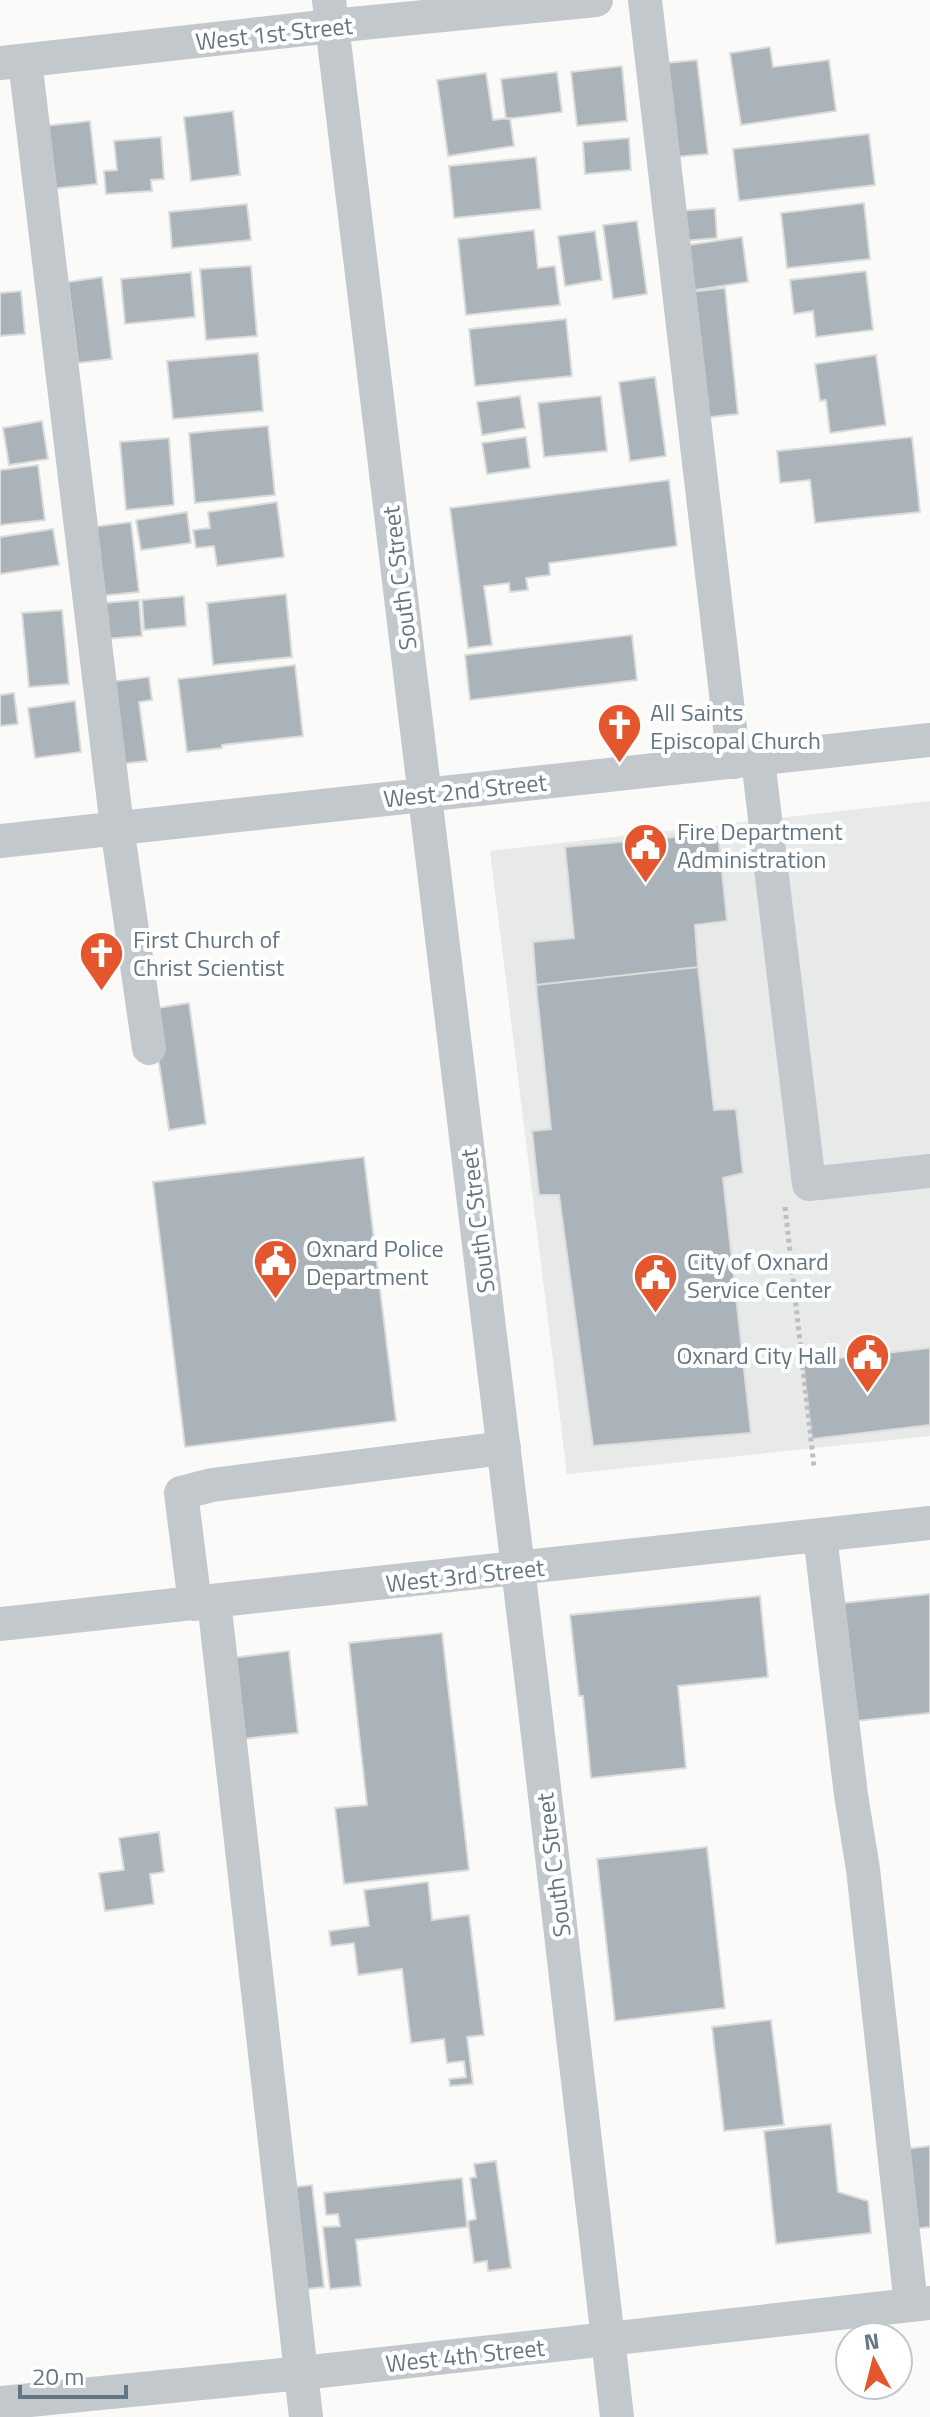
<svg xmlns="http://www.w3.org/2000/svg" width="930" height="2417" font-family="'Titillium Web',sans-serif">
<rect width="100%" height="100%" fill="#fafaf8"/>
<path fill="#e8e9e9" d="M930,801V1436L567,1474L490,851Z"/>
<path fill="#aab3b9" stroke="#dcdcda" stroke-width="2" d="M770,47L773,67L829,60L836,111L741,125L730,53Z
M697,60L708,154L675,157L665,63Z
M622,66L627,121L577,126L571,72Z
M557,72L562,112L506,119L501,79Z
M486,73L493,120L510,118L514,146L448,156L437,80Z
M233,111L240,175L191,181L184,117Z
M90,121L97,184L51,189L44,126Z
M869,134L875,185L739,201L733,149Z
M161,137L164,179L151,180L152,191L106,194L104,171L117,170L114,141Z
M629,138L631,170L585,174L583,142Z
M536,157L541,209L454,218L449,166Z
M864,203L870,259L787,268L781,213Z
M247,204L251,240L172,248L169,212Z
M715,208L717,238L683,241L681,211Z
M637,221L647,294L613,299L603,225Z
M534,230L538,268L555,266L560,305L466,315L458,239Z
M595,231L602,280L565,286L558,236Z
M742,237L748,282L689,291L682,246Z
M251,266L257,336L206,340L200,269Z
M866,271L873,330L816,337L813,311L794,314L790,280Z
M191,272L195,317L125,324L121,279Z
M102,277L112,359L78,363L68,282Z
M725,288L738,414L702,418L689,292Z
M21,291L25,334L0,336V293Z
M566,319L572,376L475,386L469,329Z
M258,353L263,411L173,419L167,361Z
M876,355L886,425L830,433L826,400L820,401L815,364Z
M655,377L666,456L630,461L619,382Z
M520,396L525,428L482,435L477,402Z
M601,396L607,451L544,457L538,403Z
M42,421L48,459L9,465L3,428Z
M268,426L275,495L195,503L189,433Z
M526,437L530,468L487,474L482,443Z
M912,437L920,512L815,523L810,480L780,483L777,451Z
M169,438L174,505L126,510L120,442Z
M38,465L45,520L0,525V470Z
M669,480L677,546L549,563L550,575L526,578L528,590L510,592L509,583L484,586L492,645L468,648L450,508Z
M277,502L284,557L217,566L214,546L196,548L193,530L210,528L208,512Z
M187,512L191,543L141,550L136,520Z
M131,522L139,592L99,596L92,527Z
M53,529L59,565L0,574V537Z
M286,594L292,657L213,665L207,603Z
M184,596L186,626L144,630L142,600Z
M139,600L142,636L106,639L103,603Z
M62,610L69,684L29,687L22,613Z
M632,635L637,680L470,700L465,655Z
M295,665L303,736L222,745V748L187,752L178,679Z
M149,677L152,700L139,702L147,761L119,764L108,682Z
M14,693L18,724L0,726V695Z
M75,701L81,752L35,758L28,708Z
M718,833L727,921L695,925L698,967L536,985L533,942L574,938L565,847Z
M698,967L714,1110L736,1109L743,1173L723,1178L751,1433L593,1446L559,1195H539L532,1131L551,1129L536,985Z
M189,1003L206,1124L169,1130L151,1009Z
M364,1157L396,1421L185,1447L153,1182Z
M930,1348V1425L812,1439L803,1362Z
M930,1594V1713L847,1722L834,1604Z
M760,1596L768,1677L678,1686L686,1768L591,1778L583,1696H579L570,1615Z
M442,1633L469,1870L344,1884L335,1808L367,1805L349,1643Z
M289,1651L298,1733L231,1740L222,1659Z
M159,1832L164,1872L150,1874L154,1904L105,1911L99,1873L124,1870L119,1838Z
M707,1847L725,2008L615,2021L597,1859Z
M428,1882L432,1920L469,1915L484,2035L467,2037L473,2084L450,2086L449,2079L466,2077L464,2061L447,2063L444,2039L411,2043L402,1969L358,1975L354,1943L331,1946L329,1931L369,1926L364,1890Z
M771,2020L784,2125L724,2131L712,2027Z
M831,2124L838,2192L868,2201L871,2233L776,2244L764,2131Z
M930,2146V2227L905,2230L896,2150Z
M496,2161L511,2268L488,2271L487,2261L474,2263L468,2221L476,2219L470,2178L476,2177L474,2164Z
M462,2178L467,2227L356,2240L361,2286L330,2289L323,2227L340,2226L338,2214L326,2215L324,2193Z
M312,2185L324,2287L298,2290L286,2188Z"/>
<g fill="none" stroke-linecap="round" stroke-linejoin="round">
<path stroke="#bbbfc2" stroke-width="5" stroke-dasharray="4 4" stroke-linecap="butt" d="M785,1207L814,1467"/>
<path stroke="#c3c8cc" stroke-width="34" d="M329,0L534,1701L617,2417
M645,0L734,762
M25,61L117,827L149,1048
M0,63L332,26L596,0
M758,760L809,1184L930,1171
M0,841L930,740
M820,1535L851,1795L863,1869L911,2305
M214,1601L306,2417
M195,1604L181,1493L212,1485L504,1448
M0,1624L930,1523
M0,2403L302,2373L930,2303"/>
</g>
<defs>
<symbol id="church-pin" viewBox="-11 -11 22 30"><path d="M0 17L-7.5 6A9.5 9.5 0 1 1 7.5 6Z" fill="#e4572e" stroke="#fff"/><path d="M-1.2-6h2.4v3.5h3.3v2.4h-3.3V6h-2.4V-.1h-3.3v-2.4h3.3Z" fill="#fff"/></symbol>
<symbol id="civic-pin" viewBox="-11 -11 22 30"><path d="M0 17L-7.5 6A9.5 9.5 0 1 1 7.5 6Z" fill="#e4572e" stroke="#fff"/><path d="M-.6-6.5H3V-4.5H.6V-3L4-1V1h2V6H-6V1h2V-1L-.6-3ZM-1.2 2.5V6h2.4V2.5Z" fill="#fff"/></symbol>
</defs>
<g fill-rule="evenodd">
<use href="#church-pin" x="594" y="700" width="51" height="69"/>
<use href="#civic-pin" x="620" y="820" width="51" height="69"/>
<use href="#church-pin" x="76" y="928" width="51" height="69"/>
<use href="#civic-pin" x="250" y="1236" width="51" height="69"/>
<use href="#civic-pin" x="630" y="1250" width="51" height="69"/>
<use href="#civic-pin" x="842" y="1330" width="51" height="69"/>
</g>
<g text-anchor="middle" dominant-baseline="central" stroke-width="8" stroke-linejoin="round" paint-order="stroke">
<g font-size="24" fill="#657683" stroke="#fff">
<text transform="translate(274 33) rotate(-6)">West 1st Street</text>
<text transform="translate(399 578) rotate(-97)">South C Street</text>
<text transform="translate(465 790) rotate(-6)">West 2nd Street</text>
<text transform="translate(477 1221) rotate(-97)">South C Street</text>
<text transform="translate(465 1575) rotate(-6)">West 3rd Street</text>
<text transform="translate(553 1865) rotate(-97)">South C Street</text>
<text transform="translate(465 2355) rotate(-6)">West 4th Street</text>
</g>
<g font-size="24" fill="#657683" stroke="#fff" text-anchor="start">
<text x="650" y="712">All Saints<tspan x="650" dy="28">Episcopal Church</tspan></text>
<text x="677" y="831">Fire Department<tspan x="677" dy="28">Administration</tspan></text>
<text x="133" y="939">First Church of<tspan x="133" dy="28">Christ Scientist</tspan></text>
<text x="306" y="1248">Oxnard Police<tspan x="306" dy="28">Department</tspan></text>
<text x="687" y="1261">City of Oxnard<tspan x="687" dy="28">Service Center</tspan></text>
<text x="837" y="1355" text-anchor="end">Oxnard City Hall</text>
</g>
</g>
<g transform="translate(874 2361) rotate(353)"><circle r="38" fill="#ffffff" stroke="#c1c8cd" stroke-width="2"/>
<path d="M0-6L14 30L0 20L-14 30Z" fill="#e4572e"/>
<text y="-12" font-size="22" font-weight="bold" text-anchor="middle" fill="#657683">N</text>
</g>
<path d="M20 2385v12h106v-12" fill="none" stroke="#657683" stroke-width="4"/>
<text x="32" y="2385" font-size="24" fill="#657683" stroke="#ffffff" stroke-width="6" paint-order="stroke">20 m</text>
</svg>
